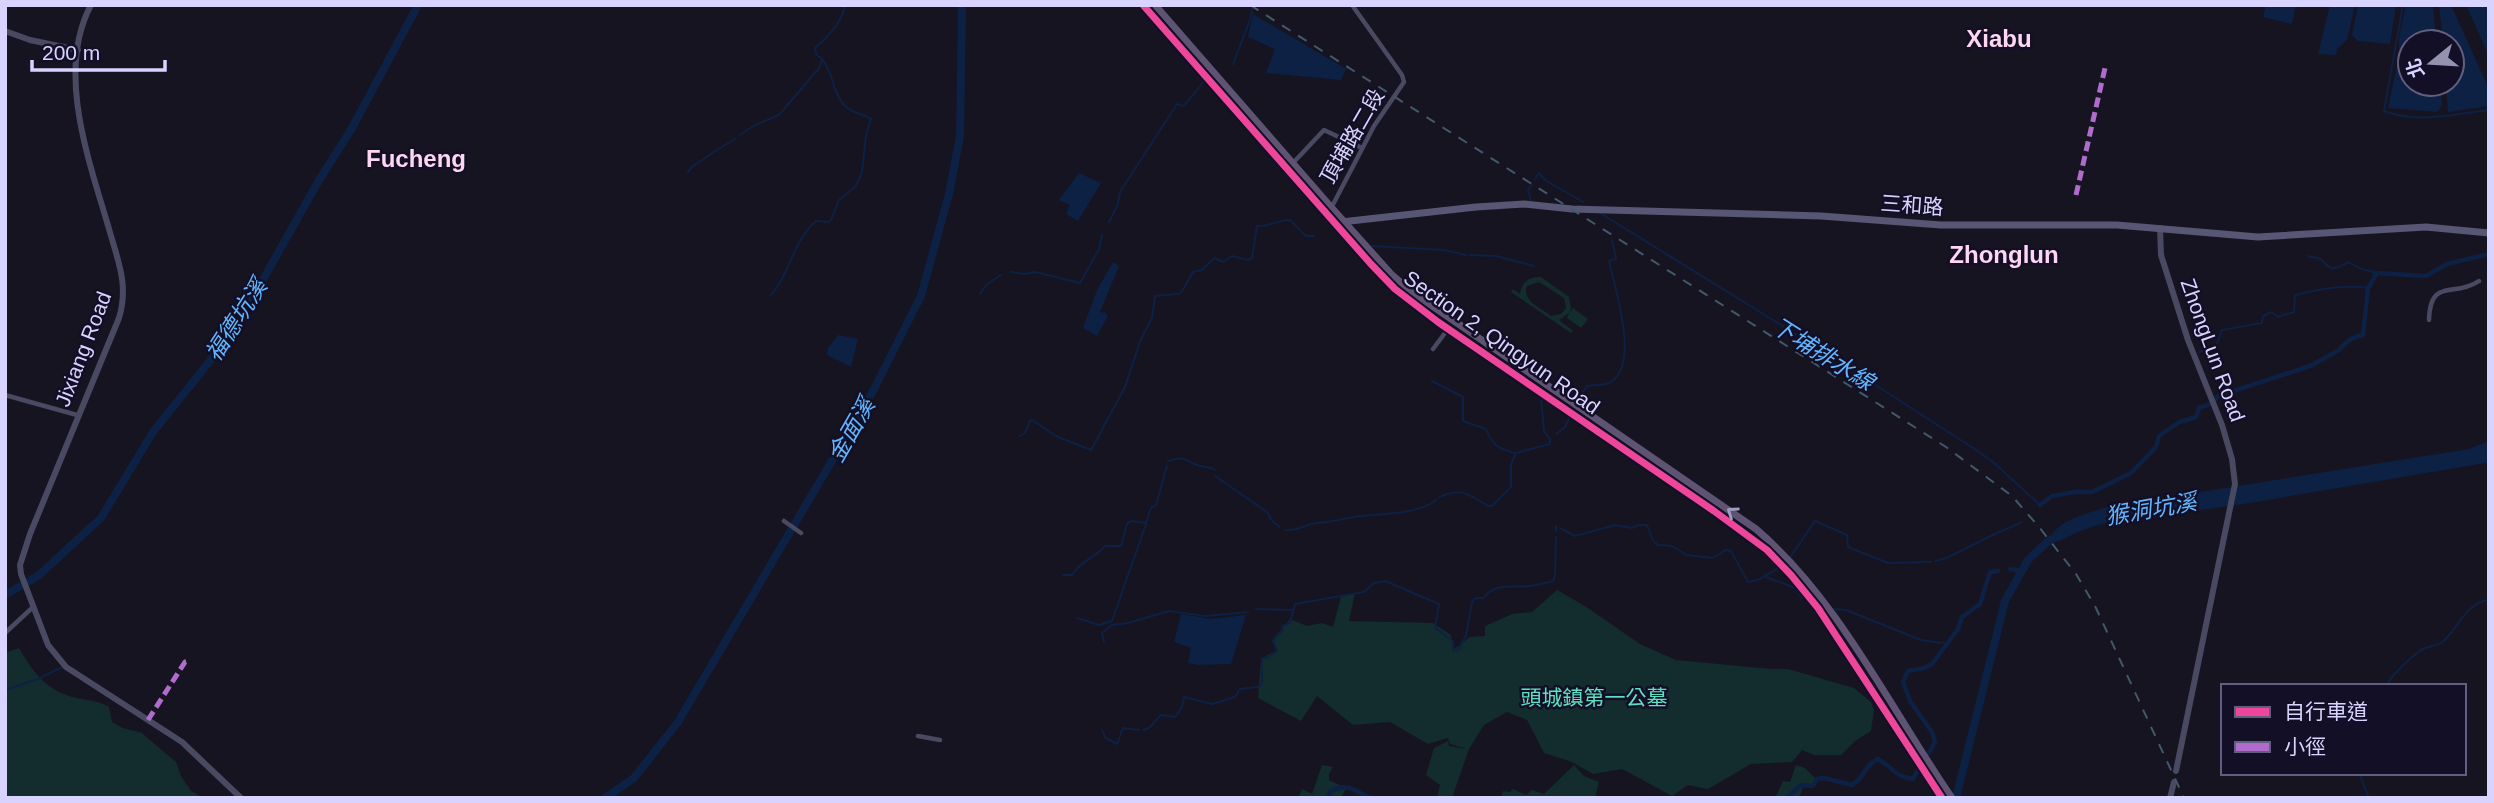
<svg xmlns="http://www.w3.org/2000/svg" width="2494" height="803" font-family="Arial,'Noto Sans TC',sans-serif">
<rect width="100%" height="100%" fill="#161421"/>
<path fill="#132c2d" fill-rule="evenodd" d="M1541,277L1569,297L1571,309L1569,313L1573,308L1588,319L1581,328L1567,318L1569,313L1559,320L1573,331L1571,333L1511,292L1513,289L1520,294C1522,281 1529,277 1541,277ZM1539,282L1564,298L1566,308L1561,314L1551,316C1541,308 1521,300 1527,286Z
M1557,590L1585,606L1640,644L1676,660L1771,669H1788L1854,688L1871,702L1874,710L1871,731L1855,741L1841,755H1814L1802,750L1792,762L1751,764L1708,789L1688,785L1672,796L1622,769L1593,774L1572,762L1544,753L1527,720L1507,712L1484,725L1469,749L1452,798H1437L1440,785L1426,775L1434,748L1448,741L1449,746L1467,749L1450,744L1448,738L1428,744L1390,722L1353,725L1317,696L1301,721L1258,698L1261,659L1277,650L1273,639L1290,619L1307,626L1322,623L1333,627L1341,597L1355,593L1349,621L1433,623L1451,635L1453,650L1470,637L1485,636V626L1512,614L1532,612Z
M19,648C33,672 47,692 77,698C88,700 99,701 109,707L112,722L123,728L142,733L151,741L176,762L181,776L191,791L204,798H5V653Z
M1322,765L1333,767L1329,774V780L1346,788L1341,798H1298L1302,789L1312,794Z
M1574,765L1584,776L1599,782L1595,798H1501L1503,791L1510,792L1513,789L1526,795L1532,790L1544,794Z
M1796,765L1805,768L1818,781L1814,785L1803,787L1799,798H1775L1783,781L1790,782Z"/>
<path fill="#0d2144" d="M2266,5H2296L2292,24L2263,17Z
M2330,5H2355L2347,40L2337,49L2336,55L2318,54Z
M2358,5H2396L2390,44L2358,41L2352,35Z
M2406,5H2433L2436,42H2410V84H2440L2442,106L2437,112L2388,108L2399,56V37Z
M2439,5H2451L2489,89V106L2448,112L2446,84H2452V42H2443Z
M2466,5H2489V56Z
M1253,14L1346,69L1341,80L1266,73L1275,49L1248,37Z
M1079,173L1101,183L1078,221L1066,214L1070,205L1059,200Z
M1113,262L1119,266L1100,312L1106,313L1108,316L1097,336L1083,328L1097,290Z
M838,335L858,339L851,367L827,355L828,348Z
M2489,441V461L2485,463L2243,504L2137,519C2108,520 2083,528 2058,542L2053,533C2065,518 2089,513 2107,507L2469,449Z
M1181,614L1211,619L1246,615L1231,664L1198,665L1188,663L1191,648L1174,642Z"/>
<g fill="none" stroke-linecap="round" stroke-linejoin="round">
<path stroke="#0d2144" stroke-width="2" d="M2403,5L2384,111C2417,124 2455,114 2489,110
M1233,64L1251,17L1252,9
M740,135L755,125L779,115L819,68L822,59L816,54L815,48C828,37 842,22 845,5
M688,172L694,165L736,138
M1535,179L1539,173L1545,180L1583,202
M1531,201L1528,190L1532,184
M1600,213L1823,351L1973,448L1993,462L2040,505
M1109,222L1118,204L1120,192L1177,104L1184,106L1204,81
M1372,246L1444,250L1466,255
M1470,255L1496,256L1534,266
M2308,256L2321,259C2332,272 2333,270 2349,262L2359,268L2377,273
M1011,272L1024,274L1035,272L1080,283L1099,249L1102,235
M980,294L987,284L1001,275
M770,296C790,274 793,241 816,221L829,222L831,220L839,200L856,186L862,172L866,135L871,119C863,114 852,113 845,106C832,93 834,73 822,59
M2199,352L2216,346L2222,330L2262,323L2263,316L2272,312L2278,317L2294,312L2295,295C2318,289 2344,284 2368,288
M1432,381L1463,397V421L1486,429C1492,445 1499,449 1515,453
M1541,398L1544,431L1549,438
M1578,400L1587,386C1594,384 1602,386 1609,383C1641,367 1615,289 1609,261L1616,259L1612,240
M1556,434L1565,427L1570,417
M1020,436L1025,433L1030,421L1032,420L1058,437L1091,450L1125,387L1141,339L1152,318L1155,296C1164,295 1173,295 1181,293L1193,272L1202,270L1214,258L1223,262L1232,256L1248,260L1252,258L1257,226C1270,227 1277,220 1290,220L1306,236H1314
M1168,461C1184,456 1183,459 1197,465C1203,467 1210,467 1215,470
M1215,476L1267,512L1273,522L1280,527
M1440,497C1460,487 1471,495 1488,506H1492L1511,487V464L1516,453L1550,444V439
M1560,528L1575,536L1615,525L1632,528L1639,525H1647L1653,541L1658,545L1672,546L1687,555L1713,558L1726,550L1731,551L1748,582L1758,580L1780,567
M1285,530C1298,532 1306,523 1317,523C1331,522 1346,518 1361,516C1385,513 1416,515 1436,500
M1556,531V526
M1789,559L1815,521L1847,535L1848,547L1888,563L1931,562
M1936,561C1951,558 1963,549 1977,543C1991,535 2007,529 2022,522
M1063,575H1072C1080,561 1095,558 1105,546H1121L1127,524L1131,521L1146,523L1151,508L1156,505L1167,466
M1766,577L1795,588L1802,598
M1256,609L1293,610
M1834,609L1846,610L1921,640L1941,643
M1077,618L1099,625L1112,621L1146,524
M1104,642L1102,633L1112,625L1128,623L1169,611L1205,616L1248,612
M1944,643L1948,644
M1262,667V658H1267L1277,651L1273,641L1283,630L1282,626L1290,623L1295,604L1364,592L1374,583L1385,581L1439,604L1435,628L1453,641L1454,651L1458,650L1466,636L1472,602L1476,598H1483C1497,582 1511,588 1530,586C1538,585 1545,583 1553,581L1555,575L1556,537
M2386,686C2391,675 2415,653 2425,648C2430,646 2436,646 2441,643C2458,631 2465,602 2489,600
M5,690L38,679L62,667
M1102,730L1106,738L1117,744L1123,728L1139,730
M1144,730L1149,728L1161,715L1175,717L1182,707L1184,697L1212,704L1235,697L1240,689L1258,687L1262,683V670
M2359,773L2369,798"/>
<path stroke="#0d2144" stroke-width="4.5" d="M2214,401L2218,396L2310,366C2314,364 2338,351 2340,349C2347,341 2352,337 2363,335L2368,288L2377,273L2426,276L2447,264L2489,254
M2040,505L2052,496L2075,492H2092L2131,473L2156,447L2159,436L2179,422L2196,417L2199,408L2210,404
M2010,569L2021,571
M1929,753L1935,742L1932,732L1910,701L1903,682L1908,671L1924,668L1932,664L1958,629L1962,617L1980,604L1990,572L1998,571
M1327,798L1331,791C1349,782 1354,791 1370,798
M1787,798L1801,785L1813,786L1817,779L1824,778L1852,785C1864,779 1865,764 1878,759C1893,768 1896,777 1913,779L1919,768"/>
<path stroke="#0d2144" stroke-width="8" d="M5,595L38,576L101,518L153,432L234,331L318,182L352,128L418,5
M605,798L634,778L678,722L873,391L921,296L949,194L960,136L962,5
M1956,798L2005,601L2028,560L2047,542L2063,533"/>
<path stroke="#4a4962" stroke-width="4.5" d="M1293,163L1324,130L1362,148
M1327,216L1374,126L1404,82L1402,75L1352,5
M2429,320C2430,277 2454,298 2479,281
M1433,349L1448,329
M5,395L77,415
M784,521L801,533
M5,633L32,608
M918,736L940,740"/>
<path stroke="#4a4962" stroke-width="6" d="M91,5C55,72 90,163 109,229C118,261 129,285 119,318L30,534L20,565L21,574L48,645L66,667L182,742L241,798
M5,31L30,40L78,50
M2160,228L2161,255L2188,340L2222,425L2232,459L2235,484L2176,771
M2170,798L2174,782"/>
<path stroke="#575674" stroke-width="7" d="M1341,222L1476,207L1524,204L1572,209L1821,216L1941,225H2117L2258,237L2426,227L2489,233"/>
<path stroke="#5e5373" stroke-width="7" d="M1143,5L1370,263L1395,289L1438,322L1714,511L1767,550L1791,575L1818,608L1942,798
M1155,5L1331,207L1392,275L1412,292L1756,529C1839,600 1890,708 1952,798"/>
<path stroke="#43596b" stroke-width="2" stroke-dasharray="10 9" stroke-linecap="butt" d="M1250,5L1946,447L2012,496L2039,527L2076,574L2095,606L2184,798"/>
<path stroke="#b06ccc" stroke-width="5" stroke-dasharray="10 5" stroke-linecap="butt" d="M2076,195L2105,68
M148,720L185,662L189,661"/>
<defs>
<path id="cycleway" d="M1143,5L1370,263L1395,289L1438,322L1714,511L1767,550L1791,575L1818,608L1942,798"/>
</defs>
<use href="#cycleway" stroke="#130f26" stroke-width="11"/>
<use href="#cycleway" stroke="#ed469a" stroke-width="7"/>
</g>
<defs><path id="oneway-chevron" d="M-2-3.5L2.5 0L-2 3.5" fill="none" stroke-width="1.6" stroke-linecap="round" stroke-linejoin="round" transform="scale(1.75)"/></defs>
<use stroke="#a29ac0" href="#oneway-chevron" transform="translate(1732 512) rotate(-145)"/>
<g text-anchor="middle" dominant-baseline="central" stroke-width="5" stroke-linejoin="round" paint-order="stroke">
<g font-size="21" fill="#d9d4ff" stroke="#130f26">
<text transform="translate(1352 136) rotate(-60)">頂埔路二段</text>
<text transform="translate(1912 205) rotate(4)">三和路</text>
<text transform="translate(1502 342) rotate(35)">Section 2, Qingyun Road</text>
<text transform="translate(83 349) rotate(-69)">Jixiang Road</text>
<text transform="translate(2213 350) rotate(70)">ZhongLun Road</text>
</g>
<g font-size="21" fill="#5fe0c0" stroke="#130f26">
<text x="1594" y="697">頭城鎮第一公墓</text>
</g>
<g font-size="23" font-style="italic" fill="#62b6ff" stroke="#130f26">
<text transform="translate(236 320) rotate(-57)">福德坑溪</text>
<text transform="translate(1823 354) rotate(32)">下埔排水線</text>
<text transform="translate(851 430) rotate(-60)">金面溪</text>
<text transform="translate(2151 509) rotate(-10)">猴洞坑溪</text>
</g>
<g font-size="24" font-weight="bold" fill="#ffd6f0" stroke="#130f26">
<text x="1999" y="38">Xiabu</text>
<text x="416" y="158">Fucheng</text>
<text x="2004" y="254">Zhonglun</text>
</g>
</g>
<rect width="2494" height="803" fill="none" stroke="#d9d4ff" stroke-width="14"/>
<rect x="2221" y="684" width="245" height="91" fill="#130f26" stroke="#625e7d" stroke-width="2"/>
<rect x="2235" y="707" width="35" height="10" fill="#ed469a" stroke="#625e7d" stroke-width="2"/>
<text x="2284" y="719" font-size="21" fill="#d9d4ff">自行車道</text>
<rect x="2235" y="742" width="35" height="10" fill="#b06ccc" stroke="#625e7d" stroke-width="2"/>
<text x="2284" y="754" font-size="21" fill="#d9d4ff">小徑</text>
<g transform="translate(2431 63) rotate(252)"><circle r="33" fill="#130f26" stroke="#625e7d" stroke-width="2"/>
<path d="M0-5L12 26L0 18L-12 26Z" fill="#9591b1"/>
<text y="-10" font-size="19" font-weight="bold" text-anchor="middle" fill="#d9d4ff">北</text>
</g>
<path d="M32 60v10h133v-10" fill="none" stroke="#d9d4ff" stroke-width="3.5"/>
<text x="42" y="60" font-size="21" fill="#d9d4ff" stroke="#130f26" stroke-width="5" paint-order="stroke">200 m</text>
</svg>
